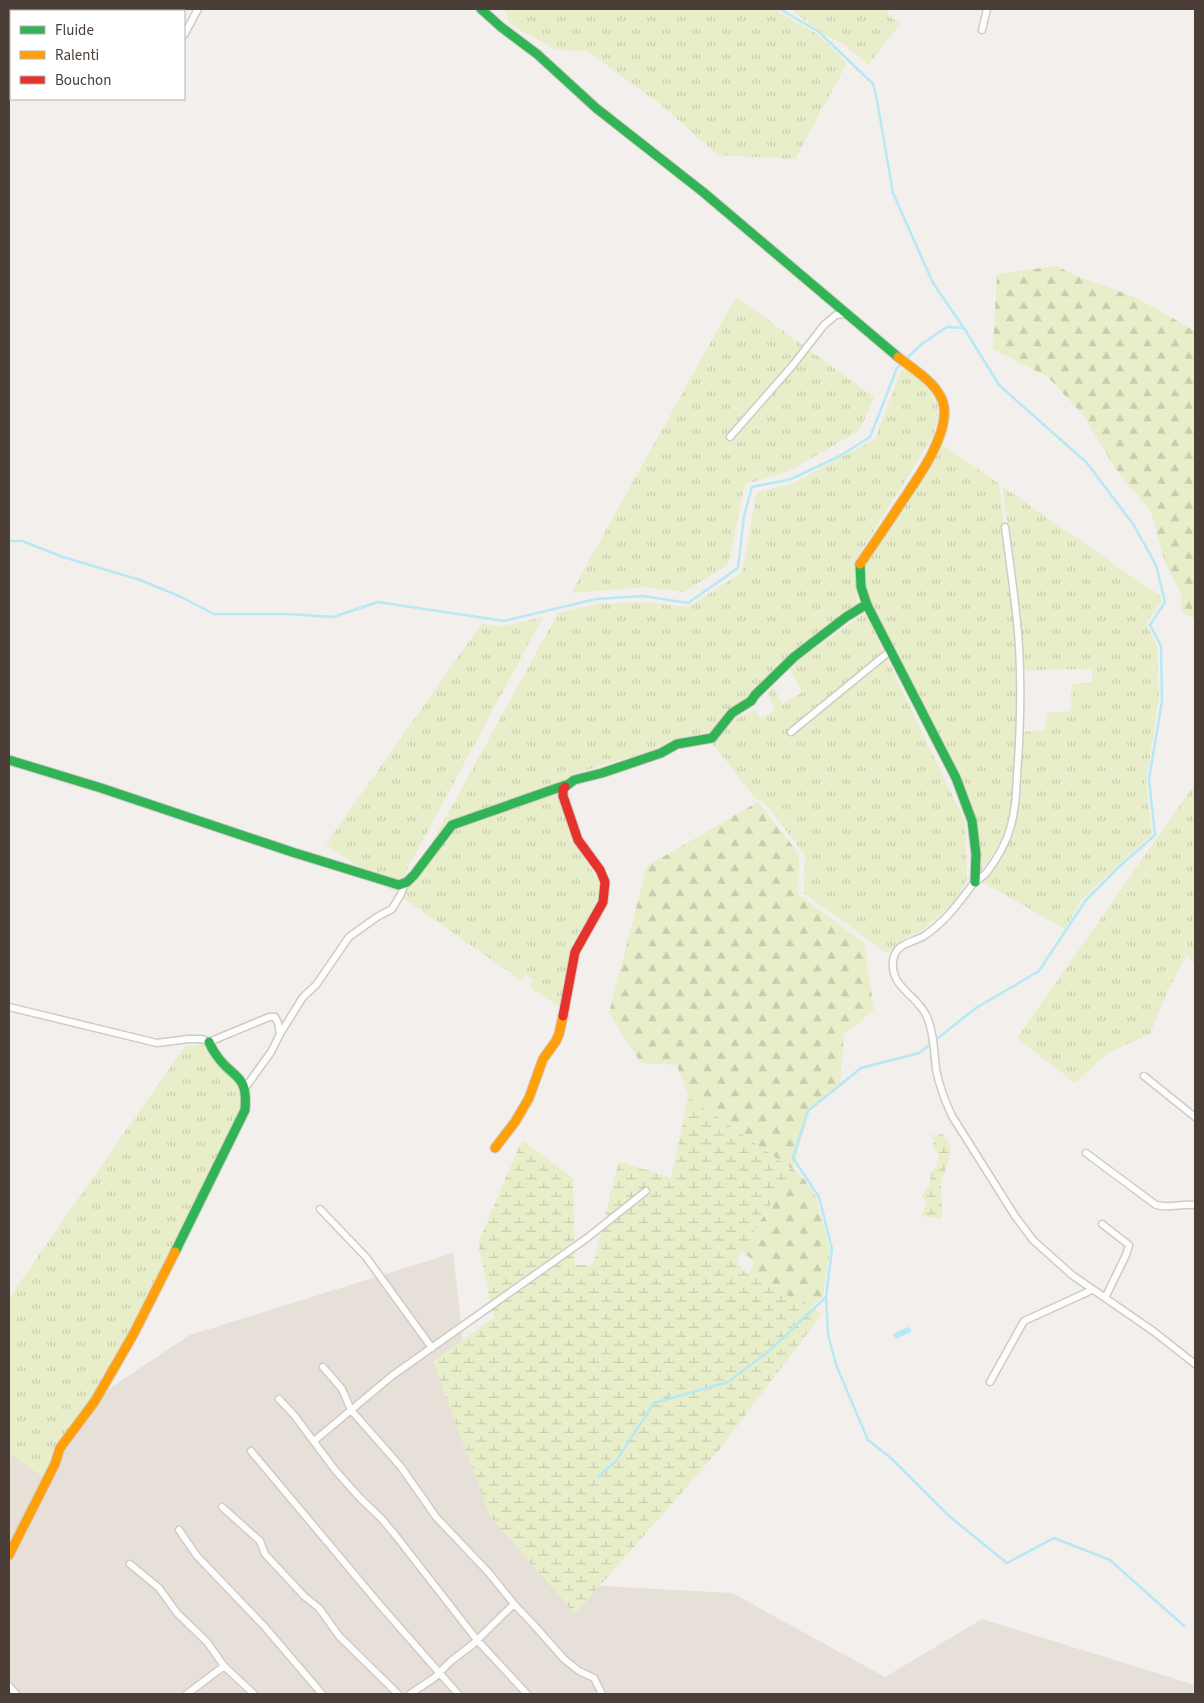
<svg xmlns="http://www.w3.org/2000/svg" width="1204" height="1703" font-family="'Source Sans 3',sans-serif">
<defs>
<pattern id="grass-tufts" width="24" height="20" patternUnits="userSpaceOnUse" patternTransform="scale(1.25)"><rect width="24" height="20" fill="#e7eec9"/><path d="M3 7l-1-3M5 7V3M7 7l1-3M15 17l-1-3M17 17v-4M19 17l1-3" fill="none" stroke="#c8cdad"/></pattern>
<pattern id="forest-firs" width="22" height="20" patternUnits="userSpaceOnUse" patternTransform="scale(1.25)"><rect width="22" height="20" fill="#e7eec9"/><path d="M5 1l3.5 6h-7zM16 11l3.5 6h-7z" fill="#c8cdad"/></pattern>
<pattern id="wetland-marsh" width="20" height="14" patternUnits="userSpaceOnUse" patternTransform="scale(1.25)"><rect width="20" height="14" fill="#e7eec9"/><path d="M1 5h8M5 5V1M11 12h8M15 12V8" fill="none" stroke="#c8cdad"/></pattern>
<pattern id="water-ripples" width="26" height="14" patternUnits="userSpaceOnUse" patternTransform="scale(1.25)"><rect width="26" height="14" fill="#b7e9f5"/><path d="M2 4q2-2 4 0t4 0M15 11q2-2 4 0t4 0" fill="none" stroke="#9fc9d3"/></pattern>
</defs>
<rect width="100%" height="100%" fill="#f2efec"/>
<path fill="#e7e0d9" d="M453,1253L473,1428L584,1585L732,1593L885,1677L982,1619L1195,1685L1192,1694H9V1423L43,1433L190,1335Z"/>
<path fill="url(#grass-tufts)" d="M505,9H775L782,14L817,34L847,63L795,159L718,155L659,103L587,51L556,50L510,24Z
M791,9H890L886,13L900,24L868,65L845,45L819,32Z
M736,297L874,397L860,430L789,471L745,484L728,565L683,592L646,587L571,593Z
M907,367C916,374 935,395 937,405C939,417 936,427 932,438L855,561L857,604L777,665L752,698L734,706L709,732L574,774L557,786L573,840L601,885L592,912L572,943L561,1008L530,987L533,980L525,974L522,981L402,897L558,613L597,604L645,602L689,607L742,572L757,492L792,484L875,439L901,371Z
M940,443L999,484L1013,616L1017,698L1013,798L1006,829L997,848L978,875L976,829L866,595L863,582L864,566Z
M1002,486L1161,597V602L1146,624L1157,646L1159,698L1146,782L1152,834L1082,899L1065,929L980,881C993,865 1007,849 1014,829C1024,799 1021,763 1022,732L1045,730L1047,713L1071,711L1072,684L1092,683V669L1023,670L1020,614Z
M865,613L965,822L967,879L956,901L920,932L907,936L887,953L804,893L805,855L764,802L755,798L713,744L735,719L755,709L761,718L775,711L768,693L774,687L782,705L802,692L789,667Z
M543,617L395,892L326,844L482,623L500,627Z
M1195,784V966L1187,954L1166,995L1150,1034L1108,1053L1075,1083L1017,1038Z
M207,1045L214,1059L240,1086C240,1114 240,1119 224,1142L130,1333L93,1397L56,1447L51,1465L43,1477L9,1453V1298L185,1046Z"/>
<path fill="url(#forest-firs)" d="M1057,266C1082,281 1107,285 1133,297C1155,307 1175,320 1195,331V620L1181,611V594L1165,562L1151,512L1116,469L1083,415L1048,377L993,349L997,274Z
M758,802L799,854L798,894L864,943L874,1010L844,1034L840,1085L808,1112L793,1169L804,1179L816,1197L830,1249L823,1296L810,1308L749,1274L755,1262L742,1251L792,1169L688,1097L677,1065L641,1063L609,1013L647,866Z"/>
<path fill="url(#wetland-marsh)" d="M688,1097L792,1169L737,1260L742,1270L822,1314L718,1451L575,1614L490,1516L433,1361L494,1318L478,1243L522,1140L573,1178L575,1265H593L619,1161L671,1178Z
M942,1134C944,1136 948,1140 949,1144C953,1159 942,1173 941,1187C939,1199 945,1207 941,1219L921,1216L927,1202L921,1196L930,1185L931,1173L937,1165L939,1156L934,1148L932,1135Z"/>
<path fill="url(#water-ripples)" d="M908,1327L911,1329V1332L896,1339L893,1334Z"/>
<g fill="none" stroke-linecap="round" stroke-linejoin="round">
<path stroke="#b7e9f5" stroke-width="2.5" d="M780,9L819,32L873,84L877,100L893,193L933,283L964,328L999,385L1087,463L1133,524L1156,565L1165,602L1150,625L1161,646L1162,701L1149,779L1155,835L1120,866L1086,900L1039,971L976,1008L919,1053L861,1068L808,1111L793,1158L819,1197L832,1249L826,1297
M905,360L923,343L947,327L963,328
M9,541H22L63,557L140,580L179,596L214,614H287L333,617L378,602L504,621L596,599L643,596L688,603L738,568L744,516L752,487L791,479L840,456L870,437L897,368L901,364
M598,1477L616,1461L654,1403L728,1382L770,1350L826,1297L828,1334L836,1365L868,1440L892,1459L949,1516L1007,1563L1054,1538L1110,1560L1184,1626"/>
<defs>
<path id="street" d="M982,30L987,9
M184,35L198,9
M9,69L11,70
M730,437L793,365L824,325L836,315L846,314
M1005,527C1009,556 1013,585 1016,613C1022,662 1021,712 1018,761C1016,784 1017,806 1010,829C1006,843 996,860 987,872C983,877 977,880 973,884C957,905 946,921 924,936C912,943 895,943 893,961C890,988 918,995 927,1017C934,1033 934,1052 936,1069C939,1085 945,1101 952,1116L1015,1216L1033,1240L1072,1275L1153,1331L1195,1364
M791,732L890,651
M9,1007L157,1043L188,1039H202L209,1042L269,1017H275L278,1023L280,1034L303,997L316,985L349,937L377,917L392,909L401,894L405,883
M1144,1076L1195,1117
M245,1088L271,1052L280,1034
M1086,1153L1156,1205C1172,1209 1181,1203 1195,1205
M320,1209L366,1257L432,1348
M1102,1224L1129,1245L1126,1255L1105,1298
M323,1367L342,1389L351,1410L401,1467L436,1517L489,1573L514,1604L472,1645L451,1661L434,1678L410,1694
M990,1382L1024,1321L1092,1290
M279,1399L294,1415L335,1470L360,1498L381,1518L396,1536L477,1640L527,1694
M314,1441L393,1375L587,1238L646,1191
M251,1451L380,1605L458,1694
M222,1507L260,1541L265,1554L304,1596L319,1608L339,1636L398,1694
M179,1530L197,1556L264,1626L322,1694
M130,1564L159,1588L177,1613L207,1642L224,1666
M514,1604L533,1624L564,1659L579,1671L594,1678L602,1694
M9,1686L16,1694
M187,1694L224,1666L254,1694"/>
<path id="fast" d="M481,9L501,27L537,54L596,108L703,192L898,357
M860,564L861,587L867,605L956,778L972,821L976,854L975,882
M9,760L101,788L292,852L399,885L407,882L414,875L452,825L566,785
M565,787L574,780L602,773L661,753L677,744L712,738L732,713L751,701L755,695L794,657L846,617L867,604
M175,1252L245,1110C248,1073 234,1080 217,1056C214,1052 211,1047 209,1042"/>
<path id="slow" d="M860,564C873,545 886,526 899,506C915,482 948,438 944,407C941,385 913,369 898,357
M495,1148L515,1122L529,1098L543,1059L556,1041L559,1034L563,1016
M9,1555L55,1464L60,1448L95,1401L133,1335L175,1252"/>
<path id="jam" d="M563,1016L575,952L603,902L605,882L600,870L578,840L563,796V789L565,787"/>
</defs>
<use href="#street" stroke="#cfcbc7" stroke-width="9"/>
<use href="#fast" stroke="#d4ccc3" stroke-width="11"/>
<use href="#slow" stroke="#d4ccc3" stroke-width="11"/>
<use href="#jam" stroke="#d4ccc3" stroke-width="11"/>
<use href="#street" stroke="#fdfdfc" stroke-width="6"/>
<use href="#fast" stroke="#30b455" stroke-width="9"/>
<use href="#slow" stroke="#ff9f0a" stroke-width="9"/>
<use href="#jam" stroke="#e5322d" stroke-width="9"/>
</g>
<rect width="1204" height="1703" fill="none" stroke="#4a3e36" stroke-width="20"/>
<rect x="10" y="10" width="175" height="90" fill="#ffffff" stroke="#b7b2af"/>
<rect x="20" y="26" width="25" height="8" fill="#30b455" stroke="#b7b2af"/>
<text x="55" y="35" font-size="15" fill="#4a3e36">Fluide</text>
<rect x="20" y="51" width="25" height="8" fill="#ff9f0a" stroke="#b7b2af"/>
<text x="55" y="60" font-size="15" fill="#4a3e36">Ralenti</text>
<rect x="20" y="76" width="25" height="8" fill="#e5322d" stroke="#b7b2af"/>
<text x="55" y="85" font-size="15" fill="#4a3e36">Bouchon</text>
</svg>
